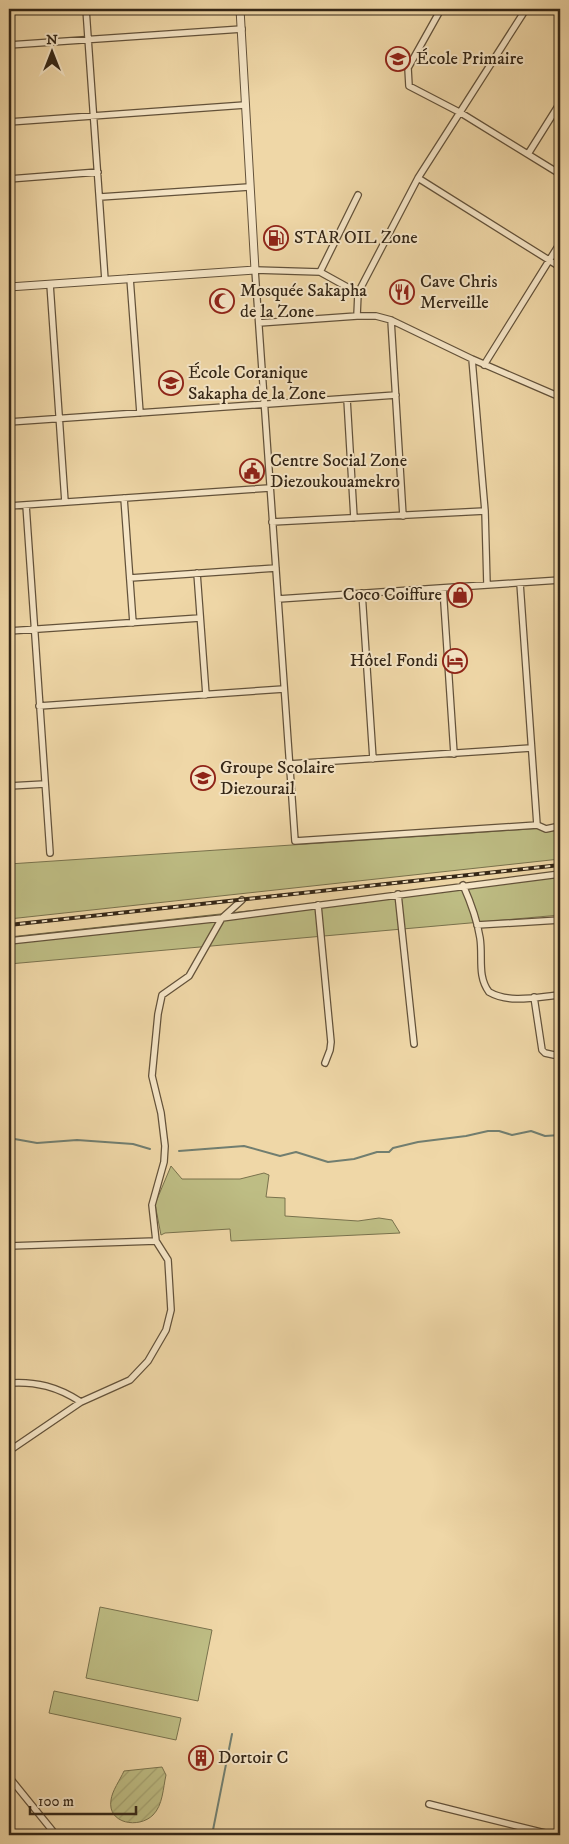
<svg xmlns="http://www.w3.org/2000/svg" width="569" height="1844" font-family="'IM FELL DW Pica',serif">
<defs>
<pattern id="garden-furrows" width="10" height="10" patternUnits="userSpaceOnUse" patternTransform="scale(1.25)"><rect width="10" height="10" fill="#bebd84"/><path d="M-1 1l2-2M0 10L10 0M9 11l2-2" fill="none" stroke="#a4a271"/></pattern>
</defs>
<rect width="100%" height="100%" fill="#efd7a7"/>
<filter id="stains"><feTurbulence type="fractalNoise" baseFrequency=".004" numOctaves="4"/><feColorMatrix values="0 0 0 0 .2 0 0 0 0 .09 0 0 0 0 .02 0 0 0 .5 -.17"/></filter>
<radialGradient id="worn" r=".72"><stop offset=".6" stop-color="#630" stop-opacity="0"/><stop offset="1" stop-color="#630" stop-opacity=".3"/></radialGradient>
<path fill="#bebd84" stroke="#79724d" d="M560,827V859L9,919V864Z
M560,877V915L9,964V937Z
M171,1166L182,1179H240L264,1173L269,1175L266,1197L285,1198V1216L358,1221L379,1218L392,1220L400,1233L231,1241L230,1229L165,1233L161,1235L155,1204Z
M100,1607L212,1630L198,1701L86,1678Z
M54,1691L181,1718L176,1740L49,1713Z"/>
<path fill="url(#garden-furrows)" stroke="#79724d" d="M162,1767L166,1775C163,1788 163,1805 153,1815C139,1829 107,1824 111,1800C112,1791 120,1780 124,1771Z"/>
<g fill="none" stroke-linecap="round" stroke-linejoin="round">
<path stroke="#717e70" stroke-width="2" d="M9,1138L37,1143L77,1140L133,1144L150,1149
M179,1151L244,1146L280,1156L296,1152L328,1162L354,1159L377,1152H389L393,1148L418,1142L466,1136L488,1131H499L512,1135L531,1131L545,1136L560,1135
M212,1835L232,1734"/>
<defs>
<path id="minor" d="M86,9L105,280
M441,9L408,68L409,86L461,113L560,174
M9,45L242,29
M9,122L245,105
M528,154L560,103
M418,178L560,267
M9,179L98,172
M358,195L320,272L255,270L295,841L537,825L546,829L560,826
M100,197L249,187
M320,272L358,293
M130,278L140,413
M50,284L65,502
M357,316L358,293L418,178L526,9
M391,320L403,516
M259,323L357,316H376L391,320L472,359L560,397
M472,359L485,511L487,585
M484,365L560,243
M347,399L354,518
M9,422L396,395
M124,498L133,623
M26,505L50,853
M9,506L270,488
M272,522L485,511
M197,573L206,695
M130,578L276,568
M520,583L537,825
M443,588L454,754
M362,593L373,759
M278,599L560,580
M9,631L200,618
M39,706L284,689
M289,764L531,748
M9,786L45,784
M463,885C471,903 477,919 480,938C483,957 477,976 489,992C510,1004 537,997 560,995
M398,894L414,1044
M318,905L331,1042L330,1050L325,1063
M477,925L560,920
M9,941L222,918L560,874
M534,997L542,1050L545,1053L554,1055
M9,1246L156,1241
M9,1383C36,1381 58,1387 81,1402
M9,1451L81,1402L130,1380L148,1361L166,1330L171,1310L168,1260L156,1241L152,1205L164,1162L165,1146L161,1113L152,1076L158,1014L162,995L189,976L222,918L242,900
M9,1777L56,1835
M429,1804L553,1835
M516,1835L517,1827"/>
<path id="tertiary" d="M9,287L255,270L240,9"/>
</defs>
<use href="#minor" stroke="#63523a" stroke-width="8"/>
<use href="#tertiary" stroke="#63523a" stroke-width="9"/>
<use href="#minor" stroke="#f5e5c6" stroke-width="5.5"/>
<use href="#tertiary" stroke="#f5e5c6" stroke-width="7"/>
<defs>
<path id="rail" d="M9,925L560,865"/>
</defs>
<use href="#rail" stroke="#342616" stroke-width="4"/>
<use href="#rail" stroke="#f5e5c6" stroke-width="2" stroke-dasharray="5.5" stroke-linecap="butt"/>
</g>
<defs>
<symbol id="school-ring" viewBox="-11 -11 22 22"><circle r="9.5" fill="#f5e5c6" stroke="#8f2418" stroke-width="1.5"/><path d="M0-5L7-2L0 1L-7-2ZM-4 1L0 2.5L4 1V4Q0 6-4 4Z" fill="#8f2418"/></symbol>
<symbol id="fuel-ring" viewBox="-11 -11 22 22"><circle r="9.5" fill="#f5e5c6" stroke="#8f2418" stroke-width="1.5"/><path d="M-5.5-6h7V0h2V4h1.3V-2.5L3-4.5l.8-.8L6-3V5H2.5V1h-1V6h-7ZM-4.2-4.7v3.2H.2V-4.7Z" fill="#8f2418"/></symbol>
<symbol id="restaurant-ring" viewBox="-11 -11 22 22"><circle r="9.5" fill="#f5e5c6" stroke="#8f2418" stroke-width="1.5"/><path d="M-5-6h1v4h1v-4h1v4h1v-4h1v5L-1.5 .5V6h-2V.5L-5-1ZM5-6V6H3V1.5H1.5Q1.5-4 5-6Z" fill="#8f2418"/></symbol>
<symbol id="mosque-ring" viewBox="-11 -11 22 22"><circle r="9.5" fill="#f5e5c6" stroke="#8f2418" stroke-width="1.5"/><path d="M3.5-4.9A6 6 0 1 0 3.5 4.9A5 5 0 1 1 3.5-4.9Z" fill="#8f2418"/></symbol>
<symbol id="civic-ring" viewBox="-11 -11 22 22"><circle r="9.5" fill="#f5e5c6" stroke="#8f2418" stroke-width="1.5"/><path d="M-.6-6.5H3V-4.5H.6V-3L4-1V1h2V6H-6V1h2V-1L-.6-3ZM-1.2 2.5V6h2.4V2.5Z" fill="#8f2418"/></symbol>
<symbol id="shop-ring" viewBox="-11 -11 22 22"><circle r="9.5" fill="#f5e5c6" stroke="#8f2418" stroke-width="1.5"/><path d="M-5-2.5h2.3a2.7 3.5 0 0 1 5.4 0H5L5.5 6h-11ZM-1.5-2.5h3a1.5 2.3 0 0 0-3 0Z" fill="#8f2418"/></symbol>
<symbol id="hotel-ring" viewBox="-11 -11 22 22"><circle r="9.5" fill="#f5e5c6" stroke="#8f2418" stroke-width="1.5"/><path d="M-6-4.5h1.5V1H6V5H4.5V3h-9V5H-6ZM-4 0a1.8 1.8 0 1 1 3.6 0ZM.5 0V-2.5h3Q6-2.5 6 0Z" fill="#8f2418"/></symbol>
<symbol id="building-ring" viewBox="-11 -11 22 22"><circle r="9.5" fill="#f5e5c6" stroke="#8f2418" stroke-width="1.5"/><path d="M-4-6H4V6H1V3H-1V6H-4ZM-2.5-4.3h1.7v1.8h-1.7ZM.8-4.3h1.7v1.8H.8ZM-2.5-1h1.7V.8h-1.7ZM.8-1h1.7V.8H.8Z" fill="#8f2418"/></symbol>
</defs>
<g fill-rule="evenodd">
<use href="#school-ring" x="384" y="45" width="28" height="28"/>
<use href="#fuel-ring" x="262" y="224" width="28" height="28"/>
<use href="#restaurant-ring" x="388" y="278" width="28" height="28"/>
<use href="#mosque-ring" x="208" y="287" width="28" height="28"/>
<use href="#school-ring" x="157" y="369" width="28" height="28"/>
<use href="#civic-ring" x="238" y="457" width="28" height="28"/>
<use href="#shop-ring" x="446" y="581" width="28" height="28"/>
<use href="#hotel-ring" x="441" y="647" width="28" height="28"/>
<use href="#school-ring" x="189" y="764" width="28" height="28"/>
<use href="#building-ring" x="187" y="1744" width="28" height="28"/>
</g>
<g text-anchor="middle" dominant-baseline="central" stroke-width="4" stroke-linejoin="round" paint-order="stroke">
<g font-size="18" fill="#342616" stroke="#f5e5c6" text-anchor="start">
<text x="416" y="59">École Primaire</text>
<text x="294" y="238">STAR OIL Zone</text>
<text x="420" y="282">Cave Chris<tspan x="420" dy="21">Merveille</tspan></text>
<text x="240" y="291">Mosquée Sakapha<tspan x="240" dy="21">de la Zone</tspan></text>
<text x="188" y="373">École Coranique<tspan x="188" dy="21">Sakapha de la Zone</tspan></text>
<text x="270" y="461">Centre Social Zone<tspan x="270" dy="21">Diezoukouamekro</tspan></text>
<text x="442" y="595" text-anchor="end">Coco Coiffure</text>
<text x="438" y="661" text-anchor="end">Hôtel Fondi</text>
<text x="220" y="768">Groupe Scolaire<tspan x="220" dy="21">Diezourail</tspan></text>
<text x="218" y="1758">Dortoir C</text>
</g>
</g>
<rect width="569" height="1844" fill="none" stroke="#efd7a7" stroke-width="30"/>
<rect x="10" y="10" width="549" height="1824" fill="none" stroke="#342616" stroke-width="2.5"/>
<rect x="15" y="15" width="539" height="1814" fill="none" stroke="#342616"/>
<g transform="translate(52 52)" stroke="#f5e5c6" stroke-width="4" paint-order="stroke">
<path d="M0-4L9 19L0 12L-9 19Z" fill="#342616"/>
<text y="-8" font-size="14" font-weight="bold" text-anchor="middle" fill="#342616">N</text>
</g>
<path d="M30 1806v8h106v-8" fill="none" stroke="#342616" stroke-width="2.5"/>
<text x="38" y="1806" font-size="15" fill="#342616" stroke="#f5e5c6" stroke-width="4" paint-order="stroke">100 m</text>
<rect width="100%" height="100%" filter="url(#stains)"/>
<rect width="100%" height="100%" fill="url(#worn)"/>
</svg>
